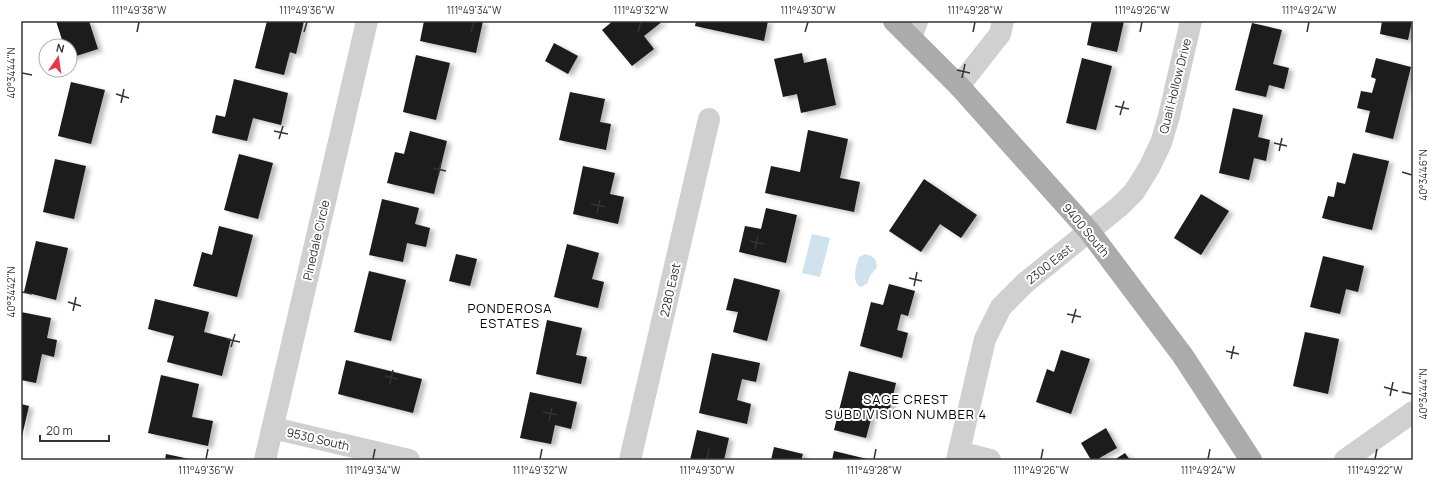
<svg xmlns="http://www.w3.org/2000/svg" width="1434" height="481" font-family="Manrope,sans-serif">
<defs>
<filter id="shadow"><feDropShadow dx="4.5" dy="2.5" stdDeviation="2" flood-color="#0004"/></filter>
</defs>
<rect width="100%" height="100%" fill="#fff"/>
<path fill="#cfe2ee" d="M812,234L830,238L820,277L802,273Z
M865,254C872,256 877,258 877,267L870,276L867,284L861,287C851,283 856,265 859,257Z"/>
<path fill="#1a1a1a" filter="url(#shadow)" d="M56,21H89L98,49L70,58V46H64Z
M267,21H304L296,54L290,52L284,75L255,68Z
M424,21H483L476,53L420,41Z
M613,21H663L644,36L654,49L632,66L602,30Z
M696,21H768L764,41L695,26Z
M1092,21H1124L1117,52L1087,45Z
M1382,21H1412L1408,40L1380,34Z
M1252,23L1282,30L1273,64L1289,68L1284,89L1269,85L1266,97L1235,90Z
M554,43L578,56L568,74L545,61Z
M802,53L804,63L826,58L836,105L801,113L797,94L783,97L774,59Z
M416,55L450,63L436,120L403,112Z
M1082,58L1112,66L1096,130L1066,123Z
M1376,58L1411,67L1393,139L1365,132L1370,111L1357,108L1361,91L1372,93L1376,79L1371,77Z
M234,79L288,93L281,125L253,118L247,141L212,133L216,115L225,117Z
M71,82L105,90L91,144L58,136Z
M570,92L605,99L600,122L611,124L606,150L559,140Z
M1233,108L1263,115L1258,137L1270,140L1266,161L1254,158L1249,180L1219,173Z
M808,130L848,139L840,178L860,182L854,212L765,193L771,166L800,172Z
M410,131L447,141L434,194L387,183L395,152L404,154Z
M1353,153L1389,161L1372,230L1322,218L1328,196L1334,197L1337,182L1345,184Z
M239,154L273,163L258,219L224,210Z
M55,159L86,166L74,219L43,212Z
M583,166L615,173L610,194L624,197L618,224L573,214Z
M924,179L977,215L961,238L940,224L921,252L889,231Z
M1201,194L1229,211L1201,255L1174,238Z
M382,199L419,208L415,224L430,228L426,247L407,243L403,262L369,255Z
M766,208L797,215L786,263L739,252L745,226L761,229Z
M219,226L253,235L237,297L193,286L202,252L212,255Z
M36,241L68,248L56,300L24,292Z
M567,244L599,253L592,279L604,282L598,308L554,297Z
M456,254L477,259L470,286L449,281Z
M1323,256L1364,266L1358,292L1346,289L1340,314L1310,307Z
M369,271L406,280L391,341L354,332Z
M734,278L780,290L767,341L733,332L738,312L726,310Z
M889,284L915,291L908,316L901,314L897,330L908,333L902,358L860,346L871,302L883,305Z
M155,299L209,312L204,332L231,339L222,376L167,362L174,336L148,329Z
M21,312L51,318L47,338L57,340L54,357L42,354L36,383L21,380Z
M547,320L582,328L576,355L587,357L581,384L536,374Z
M1305,332L1339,339L1328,394L1293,386Z
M1061,350L1090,359L1071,414L1036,402L1047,369L1054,372Z
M712,353L760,363L756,382L742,379L737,400L751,404L747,424L699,413Z
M346,360L422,379L413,413L338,394Z
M849,371L896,383L889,412L874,408L866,438L834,430Z
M161,375L199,384L192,417L213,421L208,446L148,433Z
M530,392L577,402L571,429L555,425L551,444L520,438Z
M21,404L29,406L22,436H21Z
M1106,428L1117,448L1096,460H1091L1081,443Z
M697,430L729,438L724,460H690Z
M774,447L803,454L801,460H771Z
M834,451L867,459L866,460H832Z
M1125,453L1130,460H1114Z
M166,454L189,459V460H165Z"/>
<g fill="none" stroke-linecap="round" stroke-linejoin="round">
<path stroke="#d0d0d0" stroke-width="22" d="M911,38L917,21
M959,86L1000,34L1003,21
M273,428L409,460
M959,452L990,460
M265,460L367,21
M630,460L709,119
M957,460L985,339L1001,307L1025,283L1120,206L1134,192L1149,168L1161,143L1169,116L1191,21
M1345,460L1413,412"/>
<path stroke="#ababab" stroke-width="22" d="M894,21L959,86L1089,231L1183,356L1251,460"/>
</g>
<path fill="none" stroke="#333" stroke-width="1.5" d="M137,32L139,22M304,32L307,22M471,32L474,22M638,32L641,22M805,32L808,22M973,32L975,22M1140,32L1142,22M1307,32L1309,22M957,70L970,73M22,73L32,75M962,78L965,64M116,94L129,98M121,103L124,89M1115,106L1129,109M1120,115L1124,101M274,131L288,134M279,139L283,126M1274,143L1287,146M1279,151L1282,138M433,168L446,171M1402,172L1412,175M438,176L441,162M591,204L605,207M597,213L600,199M750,241L764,244M755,249L758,236M909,278L922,281M914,286L917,272M22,292L32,294M68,302L81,306M73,311L76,297M1067,314L1081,317M1072,323L1076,309M226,339L240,342M231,347L235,334M1226,351L1239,354M1231,359L1234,346M385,376L398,379M390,384L393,370M1384,387L1398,391M1402,392L1412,394M1390,396L1393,382M543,412L557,415M549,421L552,407M206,459L208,449M373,459L375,449M540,459L542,449M707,459L709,449M874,459L876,449M1041,459L1043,449M1208,459L1210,449M1375,459L1377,449"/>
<g text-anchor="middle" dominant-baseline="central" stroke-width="4" stroke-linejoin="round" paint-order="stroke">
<g font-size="12" fill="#333" stroke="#fff">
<text transform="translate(1175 86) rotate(-76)">Quail Hollow Drive</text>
<text transform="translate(1086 230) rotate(50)">9400 South</text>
<text transform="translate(316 240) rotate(-77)">Pinedale Circle</text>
<text transform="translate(1049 264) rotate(-39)">2300 East</text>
<text transform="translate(670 290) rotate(-77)">2280 East</text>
<text transform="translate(318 439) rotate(13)">9530 South</text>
</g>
<g font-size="13" letter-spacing="1" fill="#000" stroke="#fff">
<text x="510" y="308">PONDEROSA<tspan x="510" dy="15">ESTATES</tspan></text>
<text x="906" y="399">SAGE CREST<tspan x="906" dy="15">SUBDIVISION NUMBER 4</tspan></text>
</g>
</g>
<rect width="1434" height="481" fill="none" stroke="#ffffff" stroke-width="44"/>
<g transform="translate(58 58) rotate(13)"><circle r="19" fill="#ffffff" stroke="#adadad"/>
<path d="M0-3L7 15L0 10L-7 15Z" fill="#e63946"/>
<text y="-6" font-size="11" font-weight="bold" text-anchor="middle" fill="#333333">N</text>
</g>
<path d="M40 435v6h69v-6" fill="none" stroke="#333333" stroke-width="2"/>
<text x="46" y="435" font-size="12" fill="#333333" stroke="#ffffff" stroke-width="3" paint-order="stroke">20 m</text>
<rect x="22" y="22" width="1390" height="437" fill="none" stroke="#333" stroke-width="1.5"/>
<g font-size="10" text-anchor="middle" fill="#333">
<text x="139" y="14">111°49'38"W</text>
<text x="307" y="14">111°49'36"W</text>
<text x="474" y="14">111°49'34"W</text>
<text x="641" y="14">111°49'32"W</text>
<text x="808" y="14">111°49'30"W</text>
<text x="975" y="14">111°49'28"W</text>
<text x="1142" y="14">111°49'26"W</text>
<text x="1309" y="14">111°49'24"W</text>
<text transform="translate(11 73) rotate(-90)" y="4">40°34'44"N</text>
<text transform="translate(1423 175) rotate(-90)" y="4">40°34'46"N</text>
<text transform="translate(11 292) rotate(-90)" y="4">40°34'42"N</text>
<text transform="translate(1423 394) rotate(-90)" y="4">40°34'44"N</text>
<text x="206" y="474">111°49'36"W</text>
<text x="373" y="474">111°49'34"W</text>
<text x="540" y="474">111°49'32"W</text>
<text x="707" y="474">111°49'30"W</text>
<text x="874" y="474">111°49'28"W</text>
<text x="1041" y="474">111°49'26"W</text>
<text x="1208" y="474">111°49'24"W</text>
<text x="1375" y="474">111°49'22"W</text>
</g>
</svg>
